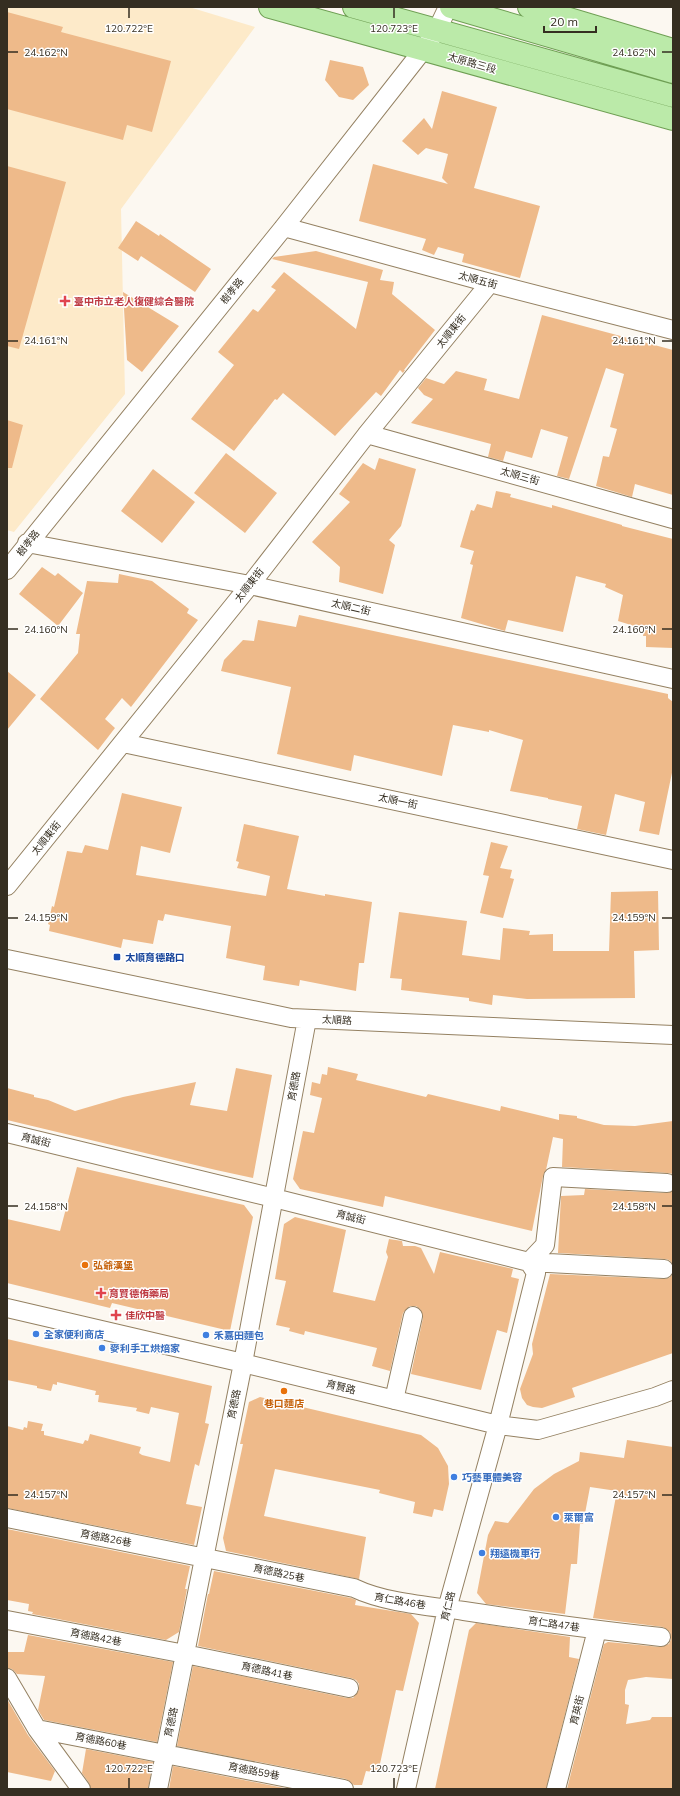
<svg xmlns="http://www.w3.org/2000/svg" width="680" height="1796" font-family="Mulish,'Noto Sans TC',sans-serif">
<rect width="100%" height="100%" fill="#fcf8f1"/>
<path fill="#fdeac9" d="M7,7H189L255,27L121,209L125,394L14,532L7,530Z"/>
<path fill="#eeba8a" d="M7,12L63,27L61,32L171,61L152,132L127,125L123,140L7,109Z
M330,60L363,67L369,85L353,100L339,97L325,80Z
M442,91L497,107L474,188L540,206L520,278L462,262L464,254L438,247L434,255L422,250L426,239L359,221L373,164L448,184L442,178L448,154L426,148L418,155L402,141L424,118L432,129Z
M7,166L66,182L19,349L7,346Z
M136,221L159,236L160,234L211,269L195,292L141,256L138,261L118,248Z
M316,251L383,270L380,280L394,282L392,294L435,330L404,370H405L403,373L400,370L381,396L376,392L335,436L283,393L277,400L275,399L234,451L191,419L234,365L218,352L253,309L258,312L276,290L271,287L284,272L356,329L368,282L272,259L274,257Z
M123,292L179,326L142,372L127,360Z
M542,315L673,350V495L635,484L632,497L596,486L603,456L609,457L617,429L610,427L624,374L606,368L569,479L557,476L568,437L541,429L532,458L506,451L503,461L488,457L491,444L411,423L433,399L424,395L418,388L426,378L444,384L456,371L487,379L484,390L519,399Z
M7,420L23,425L12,468H7Z
M226,453L277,493L245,533L194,493Z
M379,458L416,469L401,526L389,540L395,545L383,594L339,582L340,567L312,542L350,502L339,494L363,463L375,470Z
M153,469L195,502L162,543L121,511Z
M496,491L511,494L510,497L552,508V505L622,525V526L673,539V648L646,647V636H643L644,629L618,621L623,595L605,587L606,584L576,576L563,632L508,620L505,631L461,618L473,565L470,564L474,551L460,547L471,510L474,511L477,504L492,508Z
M42,567L55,576L58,573L83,593L58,626L19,594Z
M119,574L152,581L189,609L187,613L198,620L131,707L122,698L105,719L115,728L98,750L40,699L78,653L80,634H76L87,581L118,583Z
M299,615L668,694V698L673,702V768L659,835L639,831L645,802L615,794L606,835L577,829L582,806L548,799V798L510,791L523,740L489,730V732L453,725L442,776L354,755L351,771L277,754L291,687L221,671L224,660L243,640L254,641L258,620L296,627Z
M7,671L36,695L7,730Z
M122,793L182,807L170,853L141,846L136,875L266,896L270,876L237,868L239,862L236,861L244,824L299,836L287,889L325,896V894L372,902L364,963H359L356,991L300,980L299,986L263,980L265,966L226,958L231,926L165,914L163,921L158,920L153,944L123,939L121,948L49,931L50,925L48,924L52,906L54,907L67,851L82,853L85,845L108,850Z
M491,842L508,846L500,868L512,870L510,878L514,879L503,918L480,913L489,876L483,875Z
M658,891L659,950L634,951L635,998L527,999L493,995L492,1005L469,1001V998L401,990L402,979L390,978L399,912L467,921L462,955L500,960L503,928L530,931L529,935L553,934V951H609L611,892Z
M328,1067L358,1074L356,1080L426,1097L428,1094L500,1111L501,1106L559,1120V1114L577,1116V1118L604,1125L635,1126L673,1121V1174L668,1173L562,1167L563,1139L553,1137L546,1170L543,1176L532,1231L385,1196L383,1207L300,1189L293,1179L303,1131L314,1133L322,1098L310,1095L312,1082L320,1084L322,1074L327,1075Z
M236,1068L272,1075L253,1178L216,1170L7,1120V1088L34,1095V1097L48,1100L75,1111L123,1097L196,1082L190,1105L227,1111Z
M77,1167L244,1205L253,1217L230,1331L112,1303L110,1308L7,1283V1219L60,1231Z
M585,1189L666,1193L673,1191V1264L669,1260L665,1259L558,1253L561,1196L584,1195Z
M295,1217L346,1230L333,1292L375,1301L388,1257L386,1252L389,1239L402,1241L403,1246H415L421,1248L434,1274L440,1252L513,1269L511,1277L519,1279L507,1333L497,1330L481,1390L411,1374L423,1318L420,1309L416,1306H410L403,1313L390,1371L372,1366L377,1348L305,1331L304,1335L289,1331L290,1328L276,1325L286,1281L275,1279L284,1224Z
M550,1274L663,1279L669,1278L673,1274V1353L572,1388L575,1397L542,1408L533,1407L527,1405L522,1398L520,1389L533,1354L532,1344Z
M7,1339L212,1386L205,1423L209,1424L199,1466L195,1464L186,1504L202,1507L194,1545L7,1508V1426L23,1430L24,1427L27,1428L28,1421L43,1424L41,1431H44V1435L83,1444L85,1440L88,1441L90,1434L141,1447L139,1453L142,1455L170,1462L179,1413L151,1407L149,1414L136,1411L137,1408L98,1402L99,1395H95L96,1391L57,1382V1385L53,1384L51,1391L37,1388V1386L7,1380Z
M260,1397L421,1435L438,1448L448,1466L449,1484L443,1511L434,1509L432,1517L413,1513L415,1502L379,1493L380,1490L275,1469L264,1516L366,1537L359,1579L226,1551L223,1538L243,1444H240L249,1402Z
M627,1440L673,1447V1679L646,1677L628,1680L625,1690V1704L629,1705L626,1724L650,1720L652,1717H673V1789H567L604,1644L608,1642L660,1647L669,1644L671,1639L670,1632L663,1627L593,1618L617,1491L590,1487L583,1524H580L577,1564H571L565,1614L486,1604L477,1593L488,1535L495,1521L508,1523L534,1489L554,1474L579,1461L580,1452L624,1458Z
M7,1529L190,1566L185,1589H187L179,1632L166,1640L32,1614L33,1612L28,1611L29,1604L7,1600Z
M214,1571L351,1598L356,1600L355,1605L411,1614L419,1623L403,1691L396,1690L378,1773L366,1771L362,1785H354L346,1779L177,1746L193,1666L347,1698H353L359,1690V1684L356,1680L351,1678L198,1646L208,1594H209Z
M476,1623L570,1637L569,1657L579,1659L546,1789H435L469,1630Z
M28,1635L173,1662L157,1742L44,1720L38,1710L45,1676L17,1674L12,1669L7,1668V1652H24Z
M7,1699L28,1735L55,1771L51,1781L7,1772Z
M86,1749L153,1762L148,1789H91L89,1783L82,1773Z
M173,1766L289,1789H169Z"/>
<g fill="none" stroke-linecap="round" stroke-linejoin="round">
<defs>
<path id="minor" d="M284,227L490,283L673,330
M367,434L673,519
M27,543L250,585L673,679
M7,570L284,227L423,50L437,30L448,7
M123,743L673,860
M7,886L250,585L367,434L490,283
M7,959L291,1018L673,1035
M7,1133L274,1198L529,1262L536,1273L498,1425L447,1609L406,1789
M529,1262L545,1245L553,1177L667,1183
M529,1262L664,1269
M7,1308L243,1363L498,1425L538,1430L655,1397L673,1390
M394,1400L413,1316
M7,1518L354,1588C385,1603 430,1606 464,1611C530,1621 595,1630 661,1637
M7,1620L185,1654L349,1688
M7,1678L37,1729L81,1789
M37,1729L344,1789
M158,1789L243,1363L307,1019
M556,1789L597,1630"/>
<path id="major" d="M270,7L673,119
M354,7L673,96
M451,7L673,72
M529,7L673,50"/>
</defs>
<use href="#minor" stroke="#948162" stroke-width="20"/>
<use href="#major" stroke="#6f9f54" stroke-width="24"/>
<use href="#minor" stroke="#fff" stroke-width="18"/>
<use href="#major" stroke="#bbeaa9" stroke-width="22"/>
</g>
<path fill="none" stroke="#352e21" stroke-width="1.5" d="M129,8V18M394,8V18M8,52H18M662,52H672M8,341H18M662,341H672M8,629H18M662,629H672M8,918H18M662,918H672M8,1206H18M662,1206H672M8,1495H18M662,1495H672M129,1778V1788M394,1778V1788"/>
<g fill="#e0444e" stroke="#fff" stroke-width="1.5">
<path d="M63 295h4v4h4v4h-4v4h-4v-4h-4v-4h4z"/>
<path d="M99 1287h4v4h4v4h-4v4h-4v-4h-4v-4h4z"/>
<path d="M114 1309h4v4h4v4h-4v4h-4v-4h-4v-4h4z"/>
</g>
<rect fill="#1a4fb4" stroke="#fff" stroke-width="1.5" x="113" y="953" width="8" height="8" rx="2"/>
<g fill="#e8710a" stroke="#fff" stroke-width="1.5">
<circle cx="85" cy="1265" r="4"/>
<circle cx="284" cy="1391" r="4"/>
</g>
<g fill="#3f7fe0" stroke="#fff" stroke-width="1.5">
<circle cx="36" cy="1334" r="4"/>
<circle cx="206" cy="1335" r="4"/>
<circle cx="102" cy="1348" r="4"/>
<circle cx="454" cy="1477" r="4"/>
<circle cx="556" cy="1517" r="4"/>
<circle cx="482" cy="1553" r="4"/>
</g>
<g text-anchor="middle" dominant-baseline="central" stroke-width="3" stroke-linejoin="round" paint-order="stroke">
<g font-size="10" fill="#352e21" stroke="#fff">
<text transform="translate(472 63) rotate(16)">太原路三段</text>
<text transform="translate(478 280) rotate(15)">太順五街</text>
<text transform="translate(232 291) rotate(-51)">樹孝路</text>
<text transform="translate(451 331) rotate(-51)">太順東街</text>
<text transform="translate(520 476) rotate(16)">太順三街</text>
<text transform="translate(28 543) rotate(-52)">樹孝路</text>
<text transform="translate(249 585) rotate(-52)">太順東街</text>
<text transform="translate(351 607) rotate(13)">太順二街</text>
<text transform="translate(398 801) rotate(12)">太順一街</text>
<text transform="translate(46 838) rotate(-51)">太順東街</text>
<text transform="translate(337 1020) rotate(3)">太順路</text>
<text transform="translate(294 1086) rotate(-80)">育德路</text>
<text transform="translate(36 1140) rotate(14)">育誠街</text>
<text transform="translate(351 1217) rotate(14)">育誠街</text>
<text transform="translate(341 1387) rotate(14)">育賢路</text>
<text transform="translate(234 1404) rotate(-79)">育德路</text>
<text transform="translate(106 1538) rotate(11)">育德路26巷</text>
<text transform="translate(279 1573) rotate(12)">育德路25巷</text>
<text transform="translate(400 1601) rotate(10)">育仁路46巷</text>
<text transform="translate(448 1606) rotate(-76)">育仁路</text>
<text transform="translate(554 1624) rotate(8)">育仁路47巷</text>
<text transform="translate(96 1637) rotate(11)">育德路42巷</text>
<text transform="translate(267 1671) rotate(12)">育德路41巷</text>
<text transform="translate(577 1710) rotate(-76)">育英街</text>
<text transform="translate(171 1722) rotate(-78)">育德路</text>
<text transform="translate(101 1741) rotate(11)">育德路60巷</text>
<text transform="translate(254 1771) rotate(11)">育德路59巷</text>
</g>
<g font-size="10" font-weight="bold" fill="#be3a42" stroke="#fff" text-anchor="start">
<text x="74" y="301">臺中市立老人復健綜合醫院</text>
<text x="109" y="1293">育賢德侑藥局</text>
<text x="125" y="1315">佳欣中醫</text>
</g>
<g font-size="10" font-weight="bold" fill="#164399" stroke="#fff" text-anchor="start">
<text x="125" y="957">太順育德路口</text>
</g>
<g font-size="10" font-weight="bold" fill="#c56008" stroke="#fff" text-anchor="start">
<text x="93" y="1265">弘爺漢堡</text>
<text x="284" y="1403" text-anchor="middle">巷口麵店</text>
</g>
<g font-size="10" font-weight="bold" fill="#366cbe" stroke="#fff" text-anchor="start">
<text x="44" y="1334">全家便利商店</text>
<text x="214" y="1335">禾嘉田麵包</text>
<text x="110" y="1348">麥利手工烘焙家</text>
<text x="462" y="1477">巧藝車體美容</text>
<text x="564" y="1517">萊爾富</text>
<text x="490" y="1553">翔遠機車行</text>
</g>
</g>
<g font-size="10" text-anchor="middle" fill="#352e21" stroke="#fff" stroke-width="3" stroke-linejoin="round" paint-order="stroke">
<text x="129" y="32">120.722°E</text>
<text x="394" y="32">120.723°E</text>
<text x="46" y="56">24.162°N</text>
<text x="634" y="56">24.162°N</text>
<text x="46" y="344">24.161°N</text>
<text x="634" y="344">24.161°N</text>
<text x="46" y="633">24.160°N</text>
<text x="634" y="633">24.160°N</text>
<text x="46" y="921">24.159°N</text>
<text x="634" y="921">24.159°N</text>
<text x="46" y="1210">24.158°N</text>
<text x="634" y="1210">24.158°N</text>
<text x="46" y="1498">24.157°N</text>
<text x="634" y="1498">24.157°N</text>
<text x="129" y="1772">120.722°E</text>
<text x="394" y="1772">120.723°E</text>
</g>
<rect width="680" height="1796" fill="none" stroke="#352e21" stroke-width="16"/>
<path d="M544 26v6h52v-6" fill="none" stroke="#352e21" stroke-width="2"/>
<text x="550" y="26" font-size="12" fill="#352e21" stroke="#ffffff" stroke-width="3" paint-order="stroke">20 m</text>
</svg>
